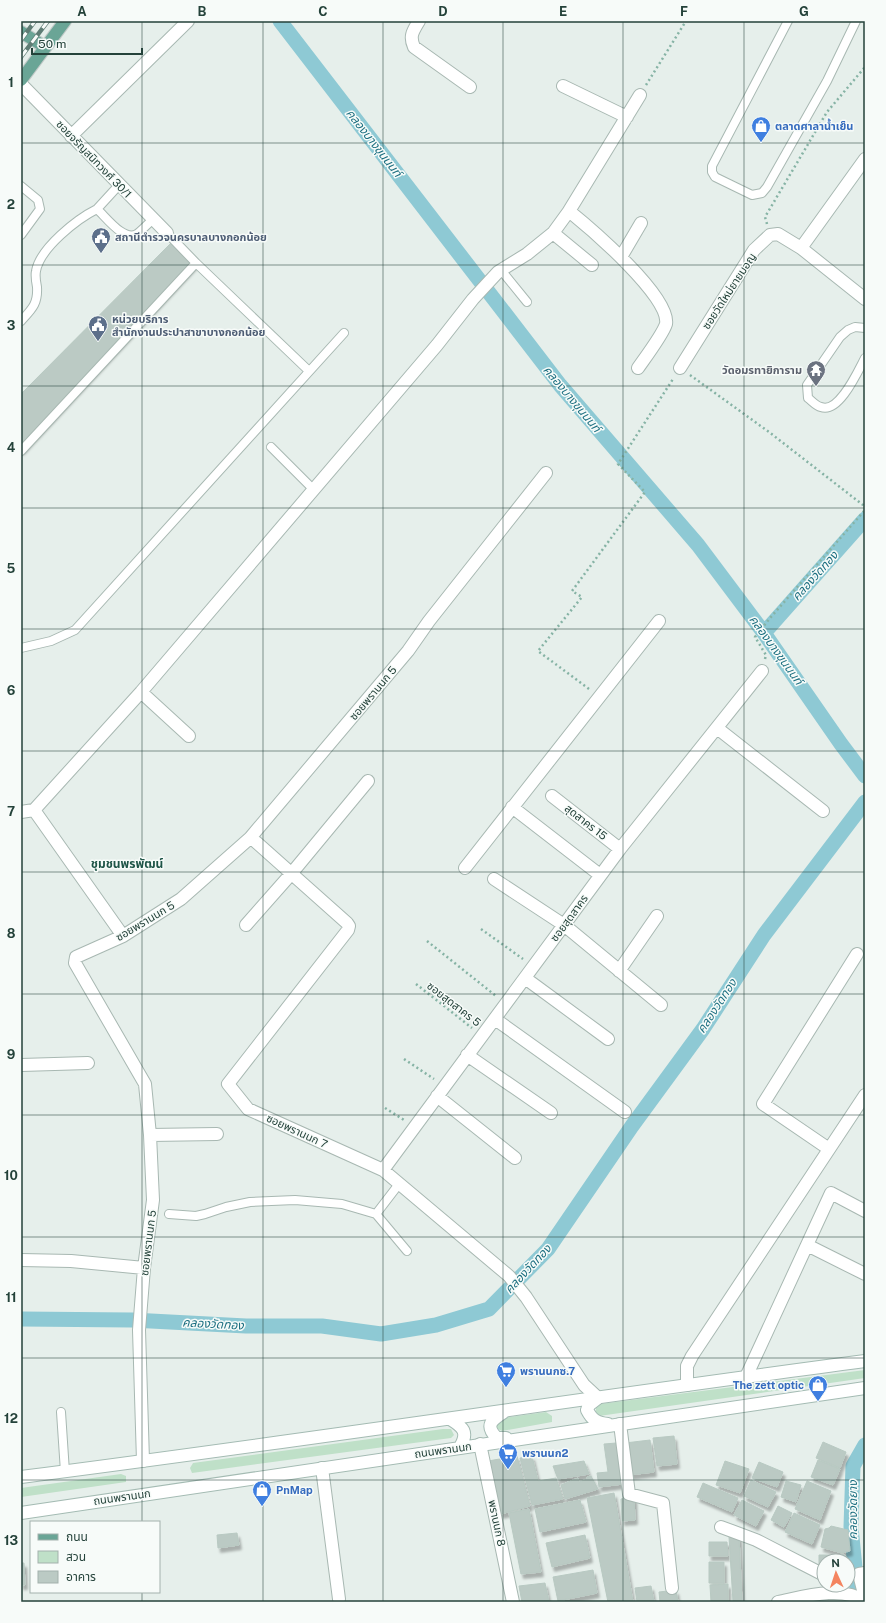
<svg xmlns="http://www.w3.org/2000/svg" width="886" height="1623" font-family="'Public Sans','Noto Sans Thai',sans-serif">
<defs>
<filter id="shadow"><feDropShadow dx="2.5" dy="4.5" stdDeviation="1" flood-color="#0004"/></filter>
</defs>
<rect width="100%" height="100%" fill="#e6efeb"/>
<path fill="#bfe0c8" d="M865,1370V1378L599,1416L596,1412V1407L600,1404Z
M546,1412L552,1416V1422L502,1431L496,1428V1422L503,1418Z
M443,1429H451L454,1435L451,1438L192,1473L190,1468L193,1463Z
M121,1474L126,1476V1482L21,1497V1488Z"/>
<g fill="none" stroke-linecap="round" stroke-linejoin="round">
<path stroke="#8ec9d4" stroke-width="15" d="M280,21L560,385L698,545L764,633L841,744L865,776
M764,633L865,519
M21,1319L132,1320L246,1326H322L381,1334L436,1325L489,1309L548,1249L632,1126L703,1029L764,935L865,802
M857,1588L851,1527L853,1466L865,1445"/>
</g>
<path fill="#bbcac4" stroke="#b8c9c2" filter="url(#shadow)" d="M173,241L196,263L21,451V394Z
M674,1436L677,1464L657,1466L653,1438Z
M650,1440L654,1472L629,1475L625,1443Z
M823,1442L846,1452L840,1468L816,1458Z
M616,1443L623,1484L599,1487L597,1473L608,1472L604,1444Z
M517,1456L530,1506L501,1514L488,1461Z
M532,1456L538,1481L556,1478L563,1499L532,1505L520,1458Z
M818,1460L840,1469L833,1485L811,1477Z
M584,1461L589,1474L558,1479L553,1466Z
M725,1461L749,1469L740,1493L716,1485Z
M759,1462L783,1472L777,1487L752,1478Z
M591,1476L598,1489L565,1499L561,1485L578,1478L579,1482L587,1479V1477Z
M751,1480L776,1492L768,1507L744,1496Z
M786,1481L801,1485L796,1502L781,1497Z
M807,1481L831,1491L820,1520L795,1509Z
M703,1483L738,1498L732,1512L697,1497Z
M614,1493L633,1602H608L587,1498Z
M634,1497L635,1520L622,1521L621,1499Z
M580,1500L586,1522L540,1532L535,1509Z
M742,1500L764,1511L756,1526L734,1515Z
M778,1506L792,1513L784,1527L771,1520Z
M529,1509L541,1572L521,1574L509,1513Z
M794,1513L820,1525L812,1544L785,1532Z
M831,1526L848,1530L850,1551L842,1553L821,1547L825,1529L829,1528Z
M237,1533L239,1545L218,1548L217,1535Z
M585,1535L590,1558L552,1567L546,1543Z
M739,1536L742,1602H733L729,1537Z
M709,1542H727L728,1556H709Z
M819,1555H845V1561H824V1568H819Z
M709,1562H724V1583H709Z
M21,1563H24L25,1585H21Z
M593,1570L597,1593L558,1601L553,1577Z
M545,1583L549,1602H522L519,1586Z
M728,1584V1602H711L710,1585Z
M651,1586L654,1602H637L635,1588Z
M676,1590L678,1602H660L659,1592Z"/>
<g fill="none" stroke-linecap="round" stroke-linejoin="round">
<defs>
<path id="service" d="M788,21L712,166V172L715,177L752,195L762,193L767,187L827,81L856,21
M119,185L97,209C106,217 124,242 137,234C142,230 148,224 153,219
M21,186L38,200L40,209L21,235
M196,263L309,371
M501,270L527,302
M21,321C32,309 38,304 37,287C36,282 35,276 36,271C40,248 77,219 97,209
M865,328L855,327L848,330L840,337L807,385L808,398C812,401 816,406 821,407C839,414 858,371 865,358
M271,447L314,490
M21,451L196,263L167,233
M21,648L51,641L75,630L344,333
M169,1214L196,1216L205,1214L226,1207L250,1202L295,1200L342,1204L376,1214L407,1251
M376,1214L399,1184
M61,1412L65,1472"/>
<path id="minor" d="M419,21C413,31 409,36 414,47L470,87
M21,84L167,233
M563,86L627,117
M71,136L188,21
M569,211C590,228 671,297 666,324C663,334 645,358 638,368
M553,233L592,265
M801,248L865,159
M621,257L641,223
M680,368L754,250L770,235L778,234L801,248L865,299
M141,692L189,736
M717,728L823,811
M552,796L620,849
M512,807L600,875
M34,810L123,936
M21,812L34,810L141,692L437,345L473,299L498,272L527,254L553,233L569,211L640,95
M256,842L347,923L349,926L348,930L228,1084L248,1109L383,1170L509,1276L526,1297L584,1385L598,1398
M465,868L659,621
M494,879L564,925L661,1005
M246,925L291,874L368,781
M619,971L657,916
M525,978L608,1039
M495,1019L625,1112
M467,1055L551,1113
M21,1065L88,1063
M437,1096L515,1158
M150,1135L217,1134
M829,1149L763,1104L857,954
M383,1170L620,849L762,671
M807,1245L865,1274
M21,1260L71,1261L144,1268
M746,1377L831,1193L865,1211
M687,1385V1366L692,1356L865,1095
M620,1424L629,1494L663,1503L672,1588
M480,1444L513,1602
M143,1461L139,1330L144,1268L153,1200L150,1135L145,1084L75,963L76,957L123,936L181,899L250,838L408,651L429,621L546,473
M322,1468L339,1599
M721,1527L756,1540L824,1575
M865,1573L859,1574L865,1598
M778,1602C803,1597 841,1585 865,1601"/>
<path id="secondary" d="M598,1398L589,1405L587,1410C592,1420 597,1423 608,1424
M504,1412C492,1420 484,1425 497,1438H506
M450,1419C463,1427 469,1432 460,1447
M21,1477C303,1441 583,1398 865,1361
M21,1513L865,1388"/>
<path id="primary" d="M21,32L45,47
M21,80L65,21"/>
</defs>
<use href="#service" stroke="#a8b8b2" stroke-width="10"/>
<use href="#minor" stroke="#a8b8b2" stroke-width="14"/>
<use href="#secondary" stroke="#a4bbb3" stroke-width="14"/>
<use href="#primary" stroke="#c2cac8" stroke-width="14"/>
<path stroke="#86b3a5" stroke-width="2.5" stroke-dasharray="2 3" stroke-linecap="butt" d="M646,85L686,21
M767,224L765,217L827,112L865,67
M690,375L769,432L863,505L865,509
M765,659L766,655L755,637L770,618L865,510
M589,689L538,651L582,597L572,591L645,492L618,464L673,379
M481,929L523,959
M427,941L496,996
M416,984L472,1028
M404,1059L434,1079
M385,1108L404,1120"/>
<use href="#service" stroke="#fff" stroke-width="8"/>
<use href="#minor" stroke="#fff" stroke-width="12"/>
<use href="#secondary" stroke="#fff" stroke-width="12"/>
<use href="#primary" stroke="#6aa596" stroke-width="12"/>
<defs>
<path id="rail" d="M21,40L35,21
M21,57L48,21"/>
</defs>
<use href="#rail" stroke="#5f7d75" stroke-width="4.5"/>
<use href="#rail" stroke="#f7fbf9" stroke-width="3" stroke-dasharray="9" stroke-linecap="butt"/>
</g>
<path fill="none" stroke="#24423a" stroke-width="1" stroke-opacity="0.55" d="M142,21V1522M263,21V1602M383,21V1602M503,21V1602M623,21V1602M744,21V1602M21,143H865M21,265H865M21,386H865M21,508H865M21,629H865M21,751H865M21,872H865M21,994H865M21,1115H865M21,1237H865M21,1358H865M21,1480H865M142,1592V1602"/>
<defs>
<symbol id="shop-pin" viewBox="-11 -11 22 30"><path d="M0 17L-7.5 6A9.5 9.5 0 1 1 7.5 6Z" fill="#3f7fe0" stroke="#f7fbf9"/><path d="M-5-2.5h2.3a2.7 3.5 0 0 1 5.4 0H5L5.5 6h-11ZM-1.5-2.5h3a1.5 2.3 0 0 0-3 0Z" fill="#fff"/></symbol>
<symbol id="civic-pin" viewBox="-11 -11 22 30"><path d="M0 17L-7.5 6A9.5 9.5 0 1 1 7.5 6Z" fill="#5c6f8a" stroke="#f7fbf9"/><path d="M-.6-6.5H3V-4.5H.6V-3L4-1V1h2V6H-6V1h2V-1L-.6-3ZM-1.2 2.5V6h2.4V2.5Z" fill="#fff"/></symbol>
<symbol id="temple-pin" viewBox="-11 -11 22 30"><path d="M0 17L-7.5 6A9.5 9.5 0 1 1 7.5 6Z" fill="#6b7280" stroke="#f7fbf9"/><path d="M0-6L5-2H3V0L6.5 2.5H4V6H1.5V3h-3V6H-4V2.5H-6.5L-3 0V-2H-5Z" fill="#fff"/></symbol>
<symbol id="supermarket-pin" viewBox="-11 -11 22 30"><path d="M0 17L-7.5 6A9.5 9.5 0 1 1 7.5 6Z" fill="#3f7fe0" stroke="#f7fbf9"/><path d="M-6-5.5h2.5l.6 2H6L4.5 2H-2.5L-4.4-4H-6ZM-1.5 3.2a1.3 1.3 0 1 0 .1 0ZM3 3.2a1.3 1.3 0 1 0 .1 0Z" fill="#fff"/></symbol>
</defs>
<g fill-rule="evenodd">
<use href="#shop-pin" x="750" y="115" width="22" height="30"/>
<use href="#civic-pin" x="90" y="226" width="22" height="30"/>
<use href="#civic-pin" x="87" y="314" width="22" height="30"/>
<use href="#temple-pin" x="805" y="359" width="22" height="30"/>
<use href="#supermarket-pin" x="495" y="1360" width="22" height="30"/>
<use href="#shop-pin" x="807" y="1374" width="22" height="30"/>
<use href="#supermarket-pin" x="497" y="1442" width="22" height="30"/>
<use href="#shop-pin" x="251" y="1479" width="22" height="30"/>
</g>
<g text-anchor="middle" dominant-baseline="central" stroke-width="3" stroke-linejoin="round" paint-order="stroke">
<g font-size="11" font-weight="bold" fill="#366cbe" stroke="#f7fbf9" text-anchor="start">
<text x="775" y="126">ตลาดศาลาน้ำเย็น</text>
<text x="520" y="1371">พรานนกซ.7</text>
<text x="804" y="1385" text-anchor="end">The zett optic</text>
<text x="522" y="1453">พรานนก2</text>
<text x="276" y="1490">PnMap</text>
</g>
<g font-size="11" fill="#24423a" stroke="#f7fbf9">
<text transform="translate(94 159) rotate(46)">ซอยจรัญสนิทวงศ์ 30/1</text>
<text transform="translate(729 291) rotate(-57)">ซอยวัดใหม่ยายมอญ</text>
<text transform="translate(373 693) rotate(-50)">ซอยพรานนก 5</text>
<text transform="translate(586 822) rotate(38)">สุดสาคร 15</text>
<text transform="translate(569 918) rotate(-54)">ซอยสุดสาคร</text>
<text transform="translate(145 921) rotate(-31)">ซอยพรานนก 5</text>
<text transform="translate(454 1004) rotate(38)">ซอยสุดสาคร 5</text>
<text transform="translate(297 1131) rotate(25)">ซอยพรานนก 7</text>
<text transform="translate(148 1243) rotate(-83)">ซอยพรานนก 5</text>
<text transform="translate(443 1450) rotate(-8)">ถนนพรานนก</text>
<text transform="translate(122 1497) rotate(-8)">ถนนพรานนก</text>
<text transform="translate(497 1523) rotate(78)">พรานนก 8</text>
</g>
<g font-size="11" font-weight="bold" fill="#4e5e75" stroke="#f7fbf9" text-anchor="start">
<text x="115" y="237">สถานีตำรวจนครบาลบางกอกน้อย</text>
<text x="112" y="319">หน่วยบริการ<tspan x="112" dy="13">สำนักงานประปาสาขาบางกอกน้อย</tspan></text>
</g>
<g font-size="11" font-weight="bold" fill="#5b616d" stroke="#f7fbf9" text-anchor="end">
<text x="802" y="370">วัดอมรทายิการาม</text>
</g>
<g font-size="12" font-style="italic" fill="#1c6f80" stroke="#f7fbf9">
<text transform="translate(374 143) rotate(52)">คลองบางขุนนนท์</text>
<text transform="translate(572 399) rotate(50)">คลองบางขุนนนท์</text>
<text transform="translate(815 576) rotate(-48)">คลองวัดทอง</text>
<text transform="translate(776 650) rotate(54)">คลองบางขุนนนท์</text>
<text transform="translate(717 1006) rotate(-57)">คลองวัดทอง</text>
<text transform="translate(528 1269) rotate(-47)">คลองวัดทอง</text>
<text transform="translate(213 1324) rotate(3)">คลองวัดทอง</text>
<text transform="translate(853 1510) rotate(-90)">คลองวัดยาง</text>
</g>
<g font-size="12" font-weight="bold" fill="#1f5548" stroke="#f7fbf9">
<text x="127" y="864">ชุมชนพรพัฒน์</text>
</g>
</g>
<rect width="886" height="1623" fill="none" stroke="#f7fbf9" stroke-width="44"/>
<rect x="30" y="1521" width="130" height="72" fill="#f7fbf9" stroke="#a3b1ad"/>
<rect x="38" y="1534" width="20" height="6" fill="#6aa596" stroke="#a3b1ad"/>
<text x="66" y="1541" font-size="12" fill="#24423a">ถนน</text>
<rect x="38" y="1551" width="20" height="12" fill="#bfe0c8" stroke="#a3b1ad"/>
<text x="66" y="1561" font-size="12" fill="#24423a">สวน</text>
<rect x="38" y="1571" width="20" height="12" fill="#bbcac4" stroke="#a3b1ad"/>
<text x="66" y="1581" font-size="12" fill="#24423a">อาคาร</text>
<g transform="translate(836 1573) rotate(357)"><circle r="19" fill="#f7fbf9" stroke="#a3b1ad"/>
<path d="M0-3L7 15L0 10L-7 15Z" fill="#f4845f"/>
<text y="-6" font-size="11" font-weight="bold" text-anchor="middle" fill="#24423a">N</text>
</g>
<path d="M32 48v6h110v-6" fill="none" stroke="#24423a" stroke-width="2"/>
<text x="38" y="48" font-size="12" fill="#24423a" stroke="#f7fbf9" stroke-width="3" paint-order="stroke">50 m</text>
<rect x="22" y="22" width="842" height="1579" fill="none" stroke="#24423a" stroke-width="1.5"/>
<g font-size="13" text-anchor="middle" font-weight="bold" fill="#24423a">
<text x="82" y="16">A</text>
<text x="202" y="16">B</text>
<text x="323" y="16">C</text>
<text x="443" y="16">D</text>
<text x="563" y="16">E</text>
<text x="684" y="16">F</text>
<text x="804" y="16">G</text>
<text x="11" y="87">1</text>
<text x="11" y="209">2</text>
<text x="11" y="330">3</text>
<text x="11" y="452">4</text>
<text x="11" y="573">5</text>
<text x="11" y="695">6</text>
<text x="11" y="816">7</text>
<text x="11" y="938">8</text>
<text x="11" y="1059">9</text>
<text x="11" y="1180">10</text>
<text x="11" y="1302">11</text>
<text x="11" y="1423">12</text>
<text x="11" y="1545">13</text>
</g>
</svg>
